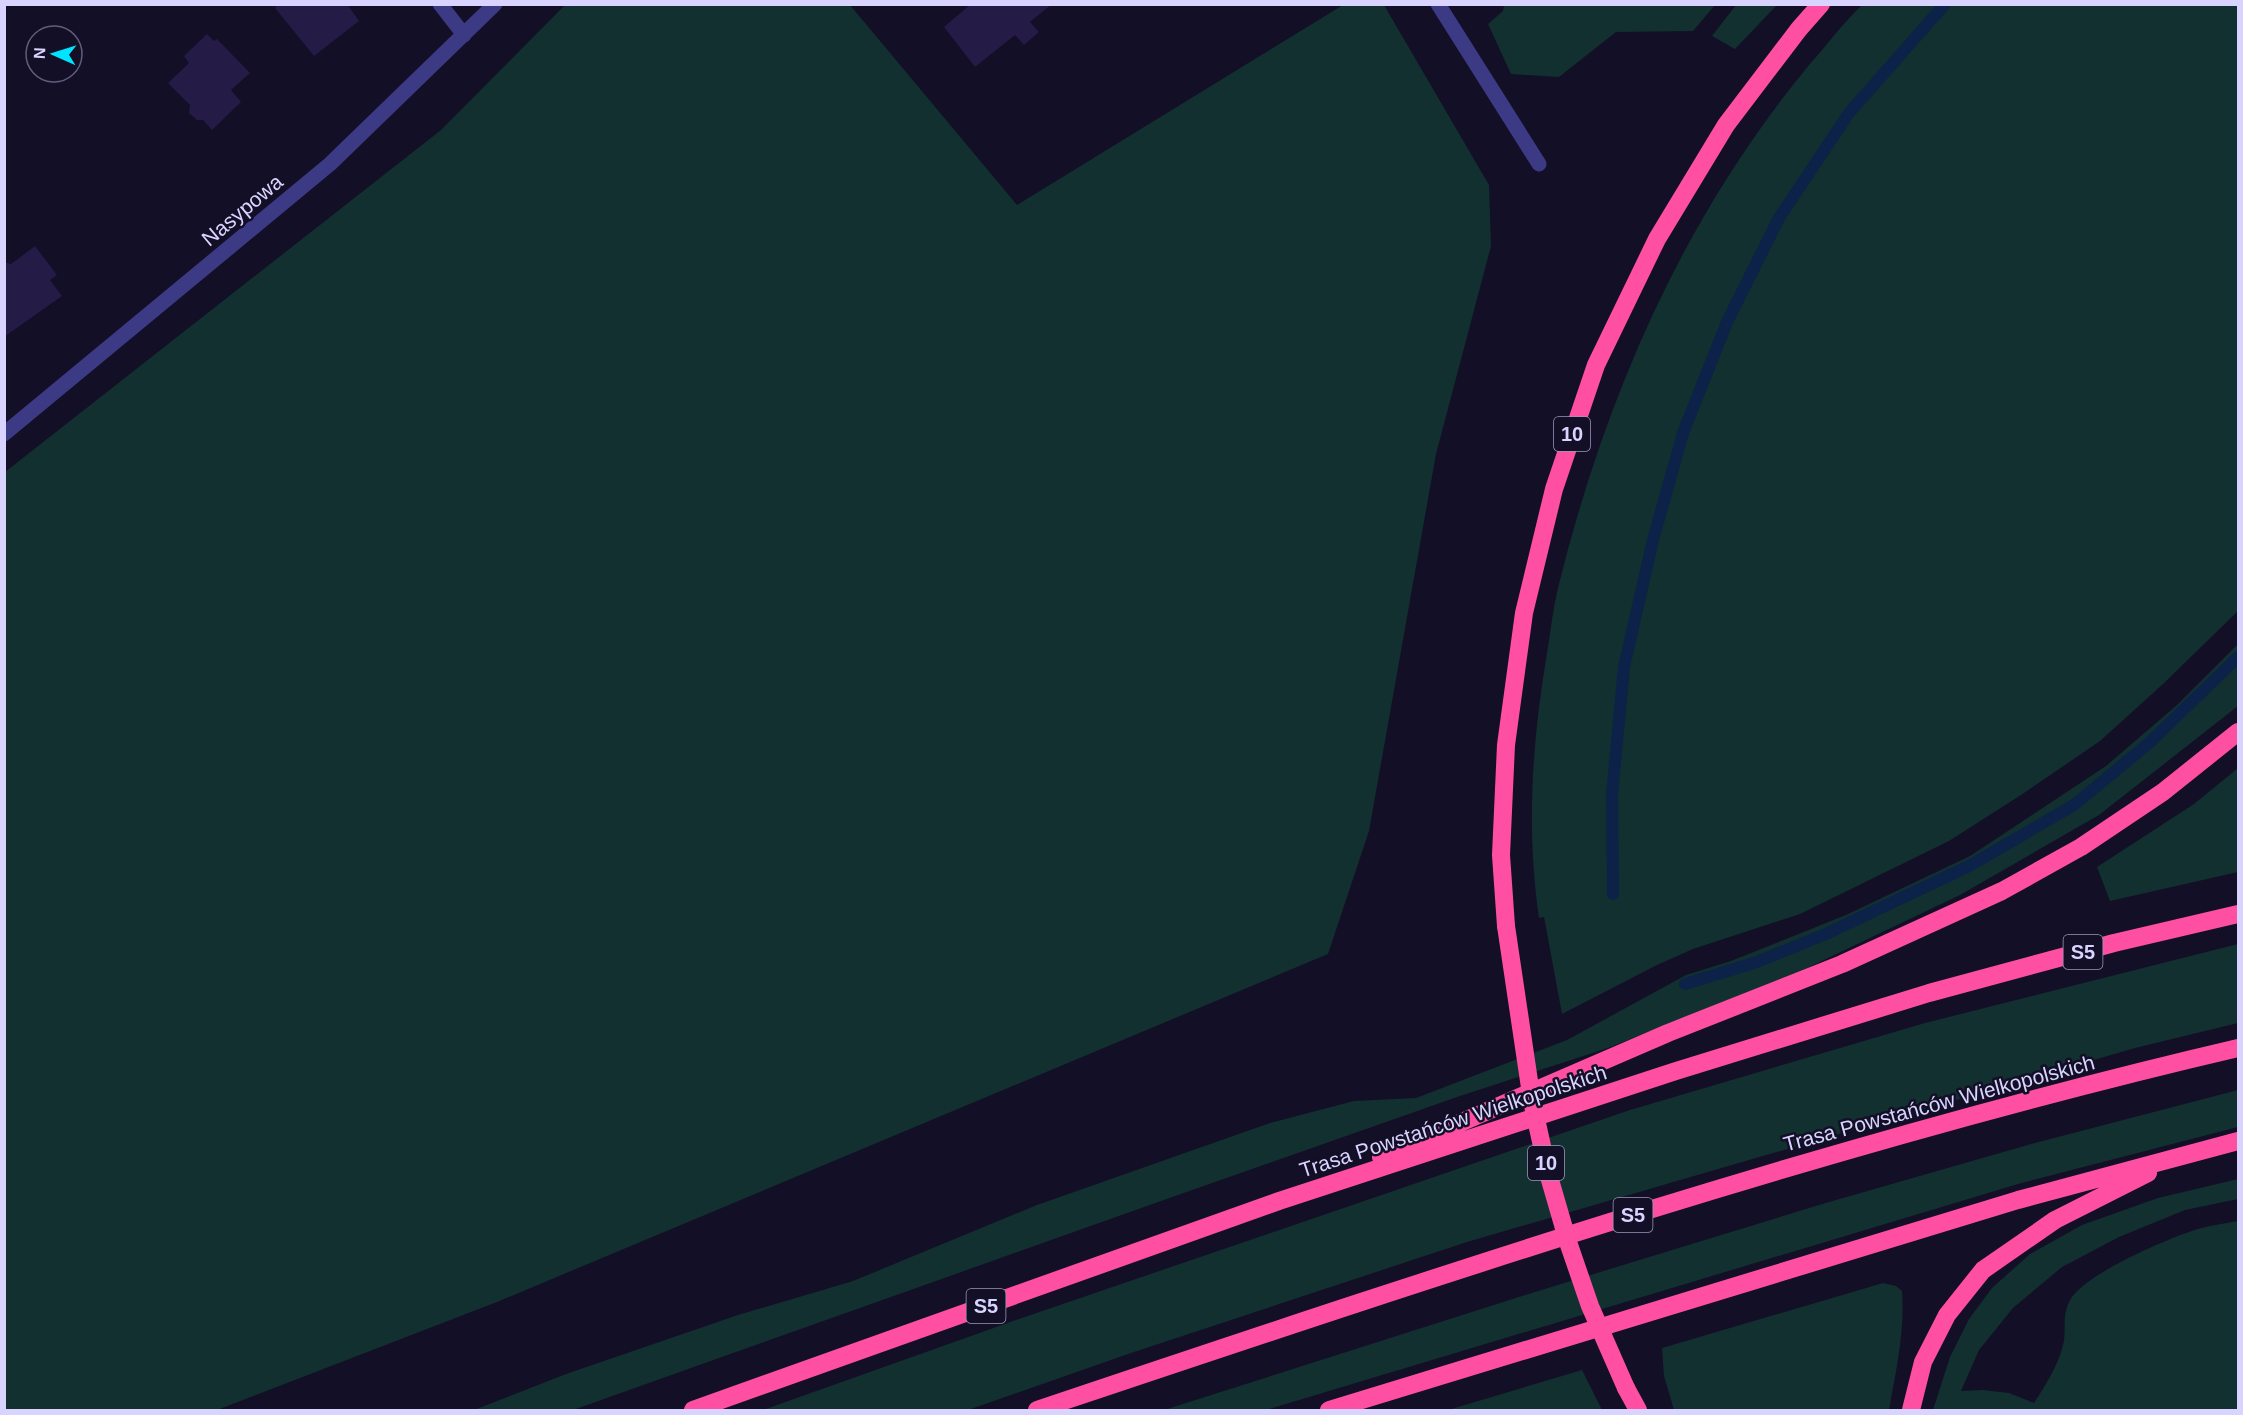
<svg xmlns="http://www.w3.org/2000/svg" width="2243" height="1415" font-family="Helvetica,sans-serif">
<rect width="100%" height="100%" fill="#130f26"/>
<path fill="#12302f" d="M565,5H850L1017,205L1343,5H1384L1489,185L1491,246L1436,454L1369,831L1328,954L497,1302L217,1410H5V472L441,130Z
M1504,5V4L1715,5L1693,31L1616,32L1559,77L1511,74L1488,24L1503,11Z
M1736,5H1777L1735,49L1712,36Z
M1862,5H2238V611L2163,684L2100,741L2024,793L1949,841L1800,914L1693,949L1657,965L1562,1014L1544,917L1539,918C1526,828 1532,742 1547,653C1551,630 1553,607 1559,584C1606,395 1684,216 1809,65C1827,45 1843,23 1862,5Z
M2238,644V706L2099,815L1960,895L1805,969L1608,1048L1460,1096L1178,1195L573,1410H474L566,1374L738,1315L853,1281L1037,1205L1270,1123L1354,1101L1416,1098L1567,1040L1686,975L1731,961L1846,915L1970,856L2106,766L2177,705Z
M2238,768V872L2110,901L2097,867L2194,804Z
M2238,944V1023L2135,1048L1467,1242L1131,1353L968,1410H763L1016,1320L1630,1110L1925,1023Z
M2238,1090V1127L2018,1184L1266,1410H1164L1535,1292L1829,1202L2035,1143Z
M2238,1179V1199L2185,1210L2119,1237L2062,1267L2013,1308L1979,1350L1961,1391L1983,1390L2009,1393L2034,1403C2046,1384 2058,1366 2063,1345C2067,1330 2061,1317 2070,1300C2084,1275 2160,1242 2189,1232C2204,1226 2222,1224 2238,1221V1410H1933L1950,1357L1969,1319L1992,1288L2030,1254L2082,1225L2158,1198Z
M1883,1283L1896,1286L1902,1291C1905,1331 1896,1371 1889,1410H1674L1664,1376L1662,1348Z
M1582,1370L1602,1410H1448Z"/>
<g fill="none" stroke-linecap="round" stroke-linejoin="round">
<path stroke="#0c2248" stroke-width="12" d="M1613,894L1612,795L1624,667L1653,540L1683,433L1727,322L1779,218L1849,113L1945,4
M1685,984L1757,962L1828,933L1969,866L2074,805L2149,743L2238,657"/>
</g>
<path fill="#241b47" d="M279,4H347L359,21L314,56L275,8Z
M971,4H1052L1030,22L1039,32L1024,45L1015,35L975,67L944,27Z
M207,34L214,41L217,39L250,73L231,90L241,102L212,130L203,120H197L189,113L190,105L168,83L189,63L184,56Z
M35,246L57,275L50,280L62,296L4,337V262L11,264Z"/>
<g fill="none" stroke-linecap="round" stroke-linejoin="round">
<path stroke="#3d3a85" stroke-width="15" d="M1438,4L1539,164"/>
<path stroke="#3d3a85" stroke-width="15" d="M440,4L464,35
M4,434L330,164L495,4"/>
<path stroke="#ff4fa3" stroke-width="18" d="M1506,926L1501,855L1506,745L1524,613L1554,489L1596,365L1657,239L1726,125L1799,29L1821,4
M1381,1157L1668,1033L1842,964L2002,891L2081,847L2163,792L2238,732
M1626,1388L1638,1410
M693,1410L1279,1201L1676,1071L1929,993L2114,943L2238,914
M1037,1410C1434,1277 1831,1143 2238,1048
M1329,1410L2018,1200L2238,1141
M1911,1410L1923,1362L1947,1315L1983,1270L2055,1220L2148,1173"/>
<path stroke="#ff4fa3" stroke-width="18" d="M1506,926L1532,1101L1548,1173L1568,1242L1590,1306L1626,1388"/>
</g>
<g text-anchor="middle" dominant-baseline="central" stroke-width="5" stroke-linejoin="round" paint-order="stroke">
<g fill="#130f26" stroke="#9e99be" stroke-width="1.5">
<rect x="1554" y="417" width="36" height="34" rx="4.5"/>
<rect x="2063.5" y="935" width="39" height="34" rx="4.5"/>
<rect x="1528" y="1146" width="36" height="34" rx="4.5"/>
<rect x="1613.5" y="1198" width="39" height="34" rx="4.5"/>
<rect x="966.5" y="1289" width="39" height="34" rx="4.5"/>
</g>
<g font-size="20" font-weight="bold" fill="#d9d4ff">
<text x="1572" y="434">10</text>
<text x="2083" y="952">S5</text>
<text x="1546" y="1163">10</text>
<text x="1633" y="1215">S5</text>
<text x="986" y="1306">S5</text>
</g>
<g font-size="21" fill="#d9d4ff" stroke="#130f26">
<text transform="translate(242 210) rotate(-40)">Nasypowa</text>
<text transform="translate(1939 1103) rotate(-15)">Trasa Powstańców Wielkopolskich</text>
<text transform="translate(1453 1121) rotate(-18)">Trasa Powstańców Wielkopolskich</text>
</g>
</g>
<rect width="2243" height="1415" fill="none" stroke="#d9d4ff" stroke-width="12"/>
<g transform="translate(54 54) rotate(273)"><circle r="28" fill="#130f26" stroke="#625e7d" stroke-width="1.5"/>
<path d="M0-4.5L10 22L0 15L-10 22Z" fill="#00e5ff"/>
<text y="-9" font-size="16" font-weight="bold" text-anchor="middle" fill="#d9d4ff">N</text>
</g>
</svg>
